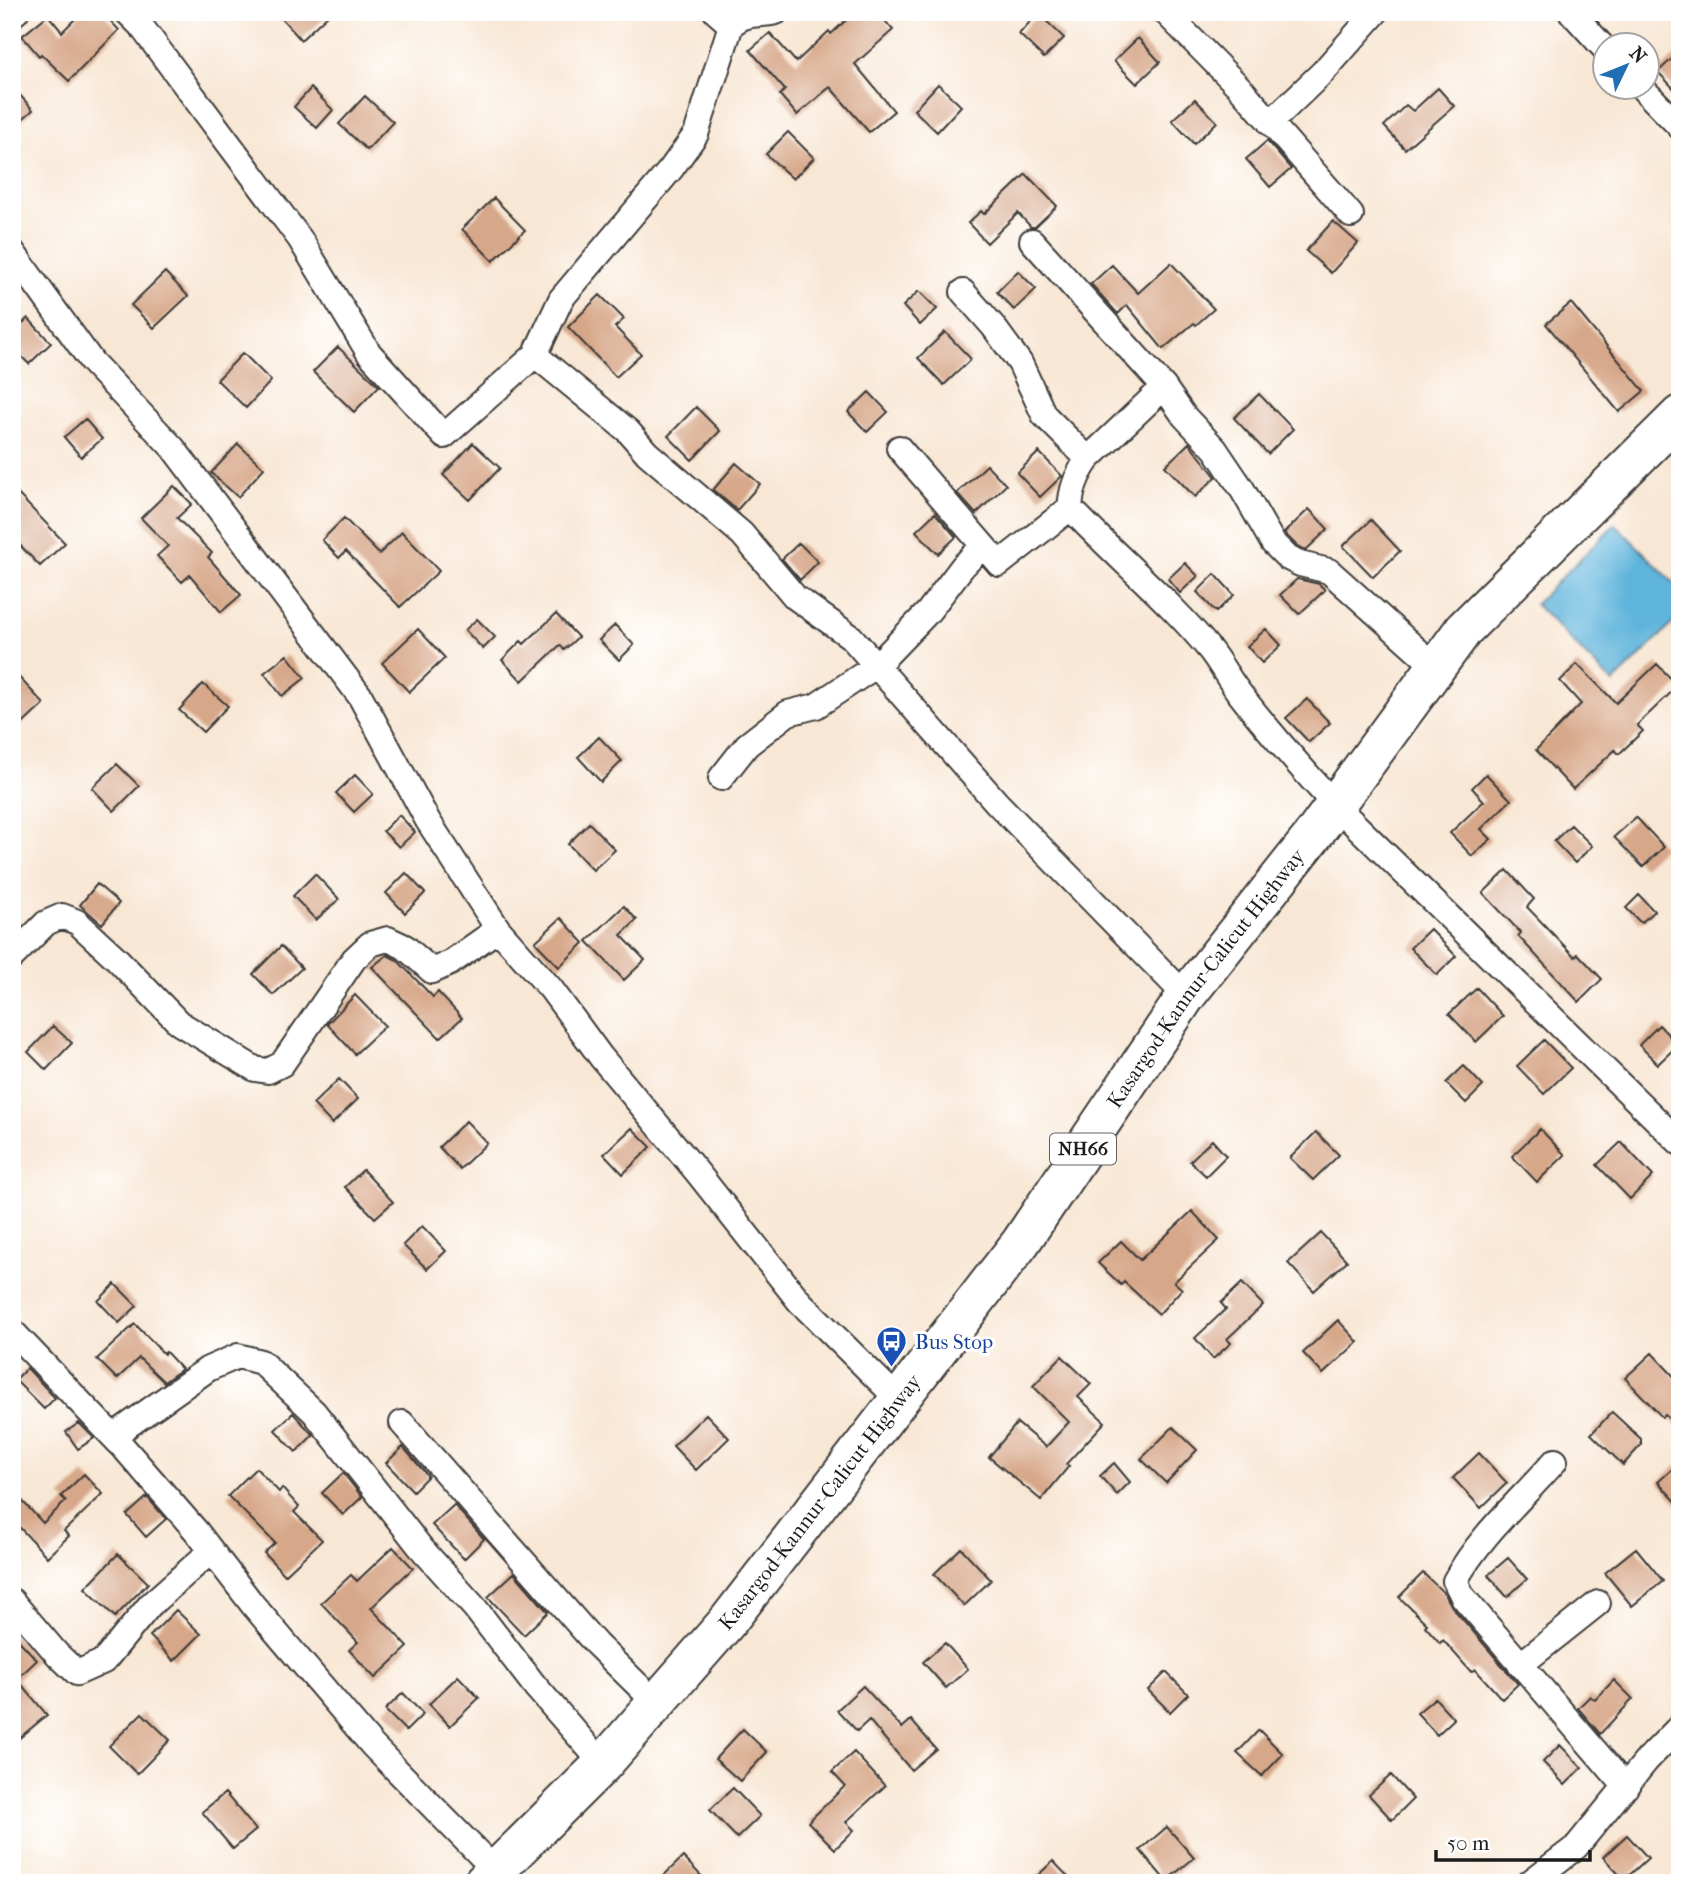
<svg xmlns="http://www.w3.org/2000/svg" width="1692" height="1895" font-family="'IM FELL French Canon',serif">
<rect width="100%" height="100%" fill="#fff"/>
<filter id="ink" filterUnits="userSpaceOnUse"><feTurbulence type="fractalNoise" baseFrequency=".0143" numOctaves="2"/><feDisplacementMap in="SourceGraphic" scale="14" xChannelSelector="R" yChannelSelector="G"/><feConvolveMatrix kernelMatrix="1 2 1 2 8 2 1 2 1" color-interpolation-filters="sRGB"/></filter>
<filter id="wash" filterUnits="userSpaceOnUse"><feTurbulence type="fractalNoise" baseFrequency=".00686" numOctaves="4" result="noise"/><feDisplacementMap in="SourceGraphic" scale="28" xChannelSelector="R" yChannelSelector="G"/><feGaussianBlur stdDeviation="1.57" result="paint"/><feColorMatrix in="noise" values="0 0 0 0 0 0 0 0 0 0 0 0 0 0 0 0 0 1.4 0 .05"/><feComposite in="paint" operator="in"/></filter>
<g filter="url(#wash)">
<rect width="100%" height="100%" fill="#f8e7d4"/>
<path fill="#5eb4db" stroke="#3d687c" stroke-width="2" d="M1615,524L1680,589V616L1613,683L1535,604Z"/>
<g id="blocks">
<path fill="#d7a789" d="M82,12H102L119,30L69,81L41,54L39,56L22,36L48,15L62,32Z
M276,12H331L301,40Z
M855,12H877L893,30L855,64L894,111L869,132L830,87L797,115L780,95L785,90L750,50L770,33L796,62L829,31L831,34Z
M1038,13L1064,38L1044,58L1019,34Z
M1138,38L1160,62L1137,84L1114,61Z
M1680,51V95L1658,72Z
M938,84L961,106L937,132L914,110Z
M12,86L33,110L12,128Z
M311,88L333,110L317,128L294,107Z
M1438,88L1454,106L1405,149L1384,126L1406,105L1413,111Z
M365,96L393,122L367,150L339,124Z
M1195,99L1217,122L1194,144L1172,120Z
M788,132L814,158L793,179L766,154Z
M1267,141L1291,169L1270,187L1246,159Z
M1026,174L1057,206L1035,227H1031L1018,213L987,243L968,223L981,211L984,214Z
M494,198L525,230L493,261L462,229Z
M1333,221L1358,243L1331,273L1306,251Z
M1171,263L1214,309L1196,325L1194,323L1163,349L1127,305L1118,314L1091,284L1112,265L1138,293Z
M1018,271L1036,289L1014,310L997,292Z
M165,272L188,296L154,328L131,305Z
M919,291L937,309L920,325L903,306Z
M600,295L624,319L615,327L641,354L616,377L568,327Z
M1571,303L1644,391L1619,412L1546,324Z
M28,318L51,343L29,364L12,347V334Z
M945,332L971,359L944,385L918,358Z
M338,347L379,386L354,412L313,372Z
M243,353L271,381L246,408L217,380Z
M869,392L888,412L867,432L848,412Z
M1259,394L1293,429L1268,454L1234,418Z
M696,407L720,431L692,460L668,436Z
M85,419L102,439L81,457L64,437Z
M473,443L500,468L470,500L443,475Z
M1189,443L1216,477L1195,497L1165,466Z
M238,444L264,468L238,497L211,473Z
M1039,452L1062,476L1040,497L1017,473Z
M736,463L760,484L737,510L713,490Z
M987,465L1006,485L976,514L957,493Z
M174,486L192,504L177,518L212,553L208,557L241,595L221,612L190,575L182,582L157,556L168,546L141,518Z
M12,488L65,543L40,566L12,537Z
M1309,509L1328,529L1306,550L1297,546L1284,533Z
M935,513L956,537L938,554L916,531Z
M344,518L379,554L402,532L439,571L400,607L346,551L339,558L322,540Z
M1371,520L1400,551L1373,577L1343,546Z
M799,543L818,562L800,580L782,559Z
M1185,563L1198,576L1180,593L1168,579Z
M1215,574L1234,595L1216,612L1197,592Z
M1297,579L1319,584L1325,590L1299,614L1280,595Z
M556,614L578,637L564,650L560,645L522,681L502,660L521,641L524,644Z
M477,619L495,637L483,649L465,630Z
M615,625L634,645L619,660L599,640Z
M418,629L445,658L409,692L382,663Z
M1266,629L1281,645L1262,663L1247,646Z
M287,655L305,678L282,696L264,673Z
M1577,664L1616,703L1657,664L1678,686L1637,725L1643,731L1619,754L1615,750L1573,789L1536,750L1581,704L1560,681Z
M12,670L44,704L12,734Z
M203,684L228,706L203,732L179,710Z
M1307,699L1330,723L1309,742L1286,718Z
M599,737L622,761L601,782L578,757Z
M117,764L139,786L114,811L92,788Z
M1486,774L1511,800L1481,829L1491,839L1472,856L1450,833L1484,801L1472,788Z
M355,775L373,794L354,812L336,793Z
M399,815L415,832L399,847L383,831Z
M1636,817L1664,847L1643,867L1614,837Z
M589,823L615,850L593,870L568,844Z
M1571,825L1592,846L1575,863L1554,841Z
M1507,870L1534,899L1527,907L1575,957L1578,954L1602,979L1579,1002L1518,936L1521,933L1483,893Z
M406,873L425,893L405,913L386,893Z
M315,874L339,899L316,920L293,896Z
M97,884L119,903L102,924L80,905Z
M1639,895L1654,911L1641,923L1626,908Z
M624,906L637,920L621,935L645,960L624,980L587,941Z
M561,918L584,943L559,967L535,942Z
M1430,929L1456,956L1437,975L1410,948Z
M281,946L302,968L273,995L253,974Z
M387,955L397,960L433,997L438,992L462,1018L440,1038L372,967Z
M1477,988L1503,1016L1476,1042L1449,1014Z
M355,995L385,1026L355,1054L327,1024Z
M1659,1025L1678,1045L1658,1064L1639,1045Z
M53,1026L72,1043L46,1070L28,1052Z
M1544,1040L1571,1068L1544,1094L1517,1066Z
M1464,1066L1483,1086L1466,1103L1446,1083Z
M339,1079L358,1099L332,1124L313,1104Z
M466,1121L487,1143L460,1169L439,1147Z
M632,1128L651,1147L623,1174L604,1154Z
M1540,1129L1565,1155L1537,1182L1512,1156Z
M1316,1132L1339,1155L1313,1180L1290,1158Z
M1212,1140L1226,1156L1206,1176L1190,1161Z
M1621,1142L1653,1176L1630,1199L1597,1165Z
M363,1170L393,1202L375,1218L345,1187Z
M1192,1211L1219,1240L1174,1282L1182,1289L1159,1314L1124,1282L1121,1285L1098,1263L1121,1241L1140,1260Z
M422,1226L446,1251L427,1269L403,1245Z
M1321,1233L1347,1261L1314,1291L1288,1263Z
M1242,1283L1263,1305L1227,1339L1231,1343L1213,1359L1195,1338L1226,1309L1221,1303Z
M115,1284L137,1306L119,1323L98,1301Z
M1338,1320L1358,1342L1323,1374L1303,1353Z
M135,1324L164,1354L166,1352L182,1369L164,1382L139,1358L117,1379L97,1359Z
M1652,1353L1680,1383V1429L1665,1415L1662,1417L1625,1378Z
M1062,1356L1091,1384L1078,1397L1105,1422L1066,1464L1069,1466L1041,1500L989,1457L1017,1423L1046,1447L1069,1422L1033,1386Z
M27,1368L55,1398L44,1409L15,1380Z
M1612,1412L1641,1439V1445L1623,1465L1591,1434Z
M293,1413L313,1435L296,1452L275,1430Z
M706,1414L729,1438L696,1470L673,1446Z
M79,1423L94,1438L78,1449L66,1432Z
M1173,1427L1197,1450L1166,1483L1141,1459Z
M403,1447L428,1476L413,1491L386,1463Z
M1479,1453L1507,1483L1481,1508L1453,1478Z
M1680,1462V1506L1658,1482Z
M1114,1463L1130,1482L1117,1495L1100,1476Z
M256,1468L279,1492L282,1488L299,1507L294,1512L322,1540L285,1575L264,1553L275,1543L228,1496Z
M343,1473L362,1497L343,1515L322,1493Z
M84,1474L103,1494L64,1531L69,1536L47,1557L12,1519V1490L43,1523L66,1501L61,1496Z
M147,1497L166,1519L146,1537L127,1515Z
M454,1505L484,1539L464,1559L432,1525Z
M393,1547L413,1568L371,1608L408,1647L375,1678L349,1650L358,1642L321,1603L351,1575L357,1581Z
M961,1548L991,1580L964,1606L934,1574Z
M1636,1548L1663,1581L1632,1606L1605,1573Z
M118,1554L148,1583L115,1617L85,1588Z
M1508,1558L1527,1579L1507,1597L1488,1575Z
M514,1573L548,1612L524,1635L488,1597Z
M1423,1573L1445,1594L1452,1607L1518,1684L1502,1699L1475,1669L1471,1672L1443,1640L1440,1643L1425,1626L1427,1624L1399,1597Z
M176,1610L201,1634L174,1661L150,1636Z
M12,1633L37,1660L17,1679L47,1715L12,1744Z
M945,1643L968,1669L946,1688L923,1662Z
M1166,1672L1188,1694L1170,1712L1148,1690Z
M458,1676L479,1698L450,1726L429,1704Z
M1614,1680L1633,1699L1600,1734L1578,1708L1590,1696L1595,1700Z
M863,1686L902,1728L911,1720L936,1749L911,1770L869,1720L857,1731L837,1710Z
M403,1693L423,1714L406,1731L385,1710Z
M1435,1698L1454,1719L1437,1735L1417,1713Z
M142,1713L170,1740L137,1774L109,1746Z
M743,1729L767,1752L740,1781L715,1759Z
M1259,1730L1283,1754L1262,1776L1237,1753Z
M1560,1745L1582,1768L1565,1785L1543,1762Z
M854,1752L885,1786L846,1822L854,1830L835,1849L808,1822L845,1786L832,1772Z
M1391,1775L1413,1799L1392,1820L1369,1795Z
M733,1788L760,1816L737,1838L710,1810Z
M225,1793L256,1830L233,1849L202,1812Z
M1167,1827L1194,1858L1166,1881L1140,1850Z
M1627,1835L1648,1858L1624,1880L1603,1857Z
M683,1857L708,1883H656Z
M1053,1861L1074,1883H1030Z"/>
</g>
</g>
<g filter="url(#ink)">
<use href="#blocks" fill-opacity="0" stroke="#3d3a38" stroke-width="2"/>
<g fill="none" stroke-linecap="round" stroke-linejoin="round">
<defs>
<path id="minor" d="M127,12L141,26L300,239L369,353L444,436L535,355L561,299L671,169L696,134L731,25L716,12
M1165,12L1243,91L1351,215
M1571,12L1604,48
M12,15L16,12
M731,25C749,10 757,17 776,12
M1642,88L1680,127
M1270,123L1323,72L1376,12
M1032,241L1164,387L1184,416L1215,449L1242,489L1273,543L1288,558L1300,564L1329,571L1436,667
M12,251L92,362L173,448L360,696L428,821L498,929L551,989L601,1057L697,1172L800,1302L898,1399
M963,292L993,326L1020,363L1044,415L1088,459L1164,387
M535,355L628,431L647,453L742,534L795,597L851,637L997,803L1186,996
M899,448L999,564L1065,512L1070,510L1078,516C1121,561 1170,601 1210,650C1221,664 1229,680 1240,694C1270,733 1302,769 1335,805L1680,1143
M1070,510C1071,490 1076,476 1088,459
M721,778L747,745L788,713L816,706L877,665L928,612L963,566L983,546
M12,957L46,923L62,916L77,922L116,958L179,1023L255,1069L268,1071L282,1064L354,959L370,944L388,939L405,947L432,971L450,963L498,929
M12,1331L124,1448L197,1532L253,1605L372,1745L495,1870
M402,1423L596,1644L655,1702
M113,1436L208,1369L238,1356L261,1362L314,1412L421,1548L475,1608L535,1686L603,1764
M1555,1461C1521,1500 1479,1536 1455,1581L1463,1597L1626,1787
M12,1601L57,1654L77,1673L104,1661L150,1605L211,1551
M1520,1665L1598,1603
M1529,1883L1576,1847L1647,1760L1680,1726"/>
<g id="trunk">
<path id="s1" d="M483,1883L603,1764L728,1621L1021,1242L1186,996L1311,838L1464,629L1680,415"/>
</g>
</defs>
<use href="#minor" stroke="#3d3a38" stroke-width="28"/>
<use href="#trunk" stroke="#3d3a38" stroke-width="42"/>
<use href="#minor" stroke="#fff" stroke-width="24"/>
<use href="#trunk" stroke="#fff" stroke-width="38"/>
</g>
</g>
<defs>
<symbol id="bus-pin" viewBox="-11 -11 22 30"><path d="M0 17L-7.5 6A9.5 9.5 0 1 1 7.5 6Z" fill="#1a4fb4" stroke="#fff"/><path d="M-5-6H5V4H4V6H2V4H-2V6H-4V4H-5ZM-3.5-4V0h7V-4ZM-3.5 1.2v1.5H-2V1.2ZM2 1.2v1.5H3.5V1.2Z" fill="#fff"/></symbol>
</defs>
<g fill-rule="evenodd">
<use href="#bus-pin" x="874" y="1324" width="35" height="47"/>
</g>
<g text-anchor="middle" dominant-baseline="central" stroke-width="6" stroke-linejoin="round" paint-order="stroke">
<rect fill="#fff" stroke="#606060" stroke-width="2" x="1050" y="1133.5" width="66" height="31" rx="5"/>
<g font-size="19" font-weight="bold" fill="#1c1c1c">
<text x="1083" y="1149">NH66</text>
</g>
<g font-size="21" fill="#1c1c1c" stroke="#fff">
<text stroke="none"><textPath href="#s1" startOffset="1160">Kasargod-Kannur-Calicut Highway</textPath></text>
<text stroke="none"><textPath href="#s1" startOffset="509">Kasargod-Kannur-Calicut Highway</textPath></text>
</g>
<g font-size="21" fill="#164399" stroke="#fff" text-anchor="start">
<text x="915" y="1342">Bus Stop</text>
</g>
</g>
<rect width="1692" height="1895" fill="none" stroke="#fff" stroke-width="42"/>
<g transform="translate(1626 66) rotate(47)"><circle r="33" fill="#ffffff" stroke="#a4a4a4" stroke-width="2"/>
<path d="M0-5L12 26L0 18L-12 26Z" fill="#1f6fb2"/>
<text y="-10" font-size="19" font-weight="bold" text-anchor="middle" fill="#1c1c1c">N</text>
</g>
<path d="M1436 1850v10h154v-10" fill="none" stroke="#1c1c1c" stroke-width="3.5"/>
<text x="1447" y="1850" font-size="21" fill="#1c1c1c" stroke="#ffffff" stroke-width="5" paint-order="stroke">50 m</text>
</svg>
